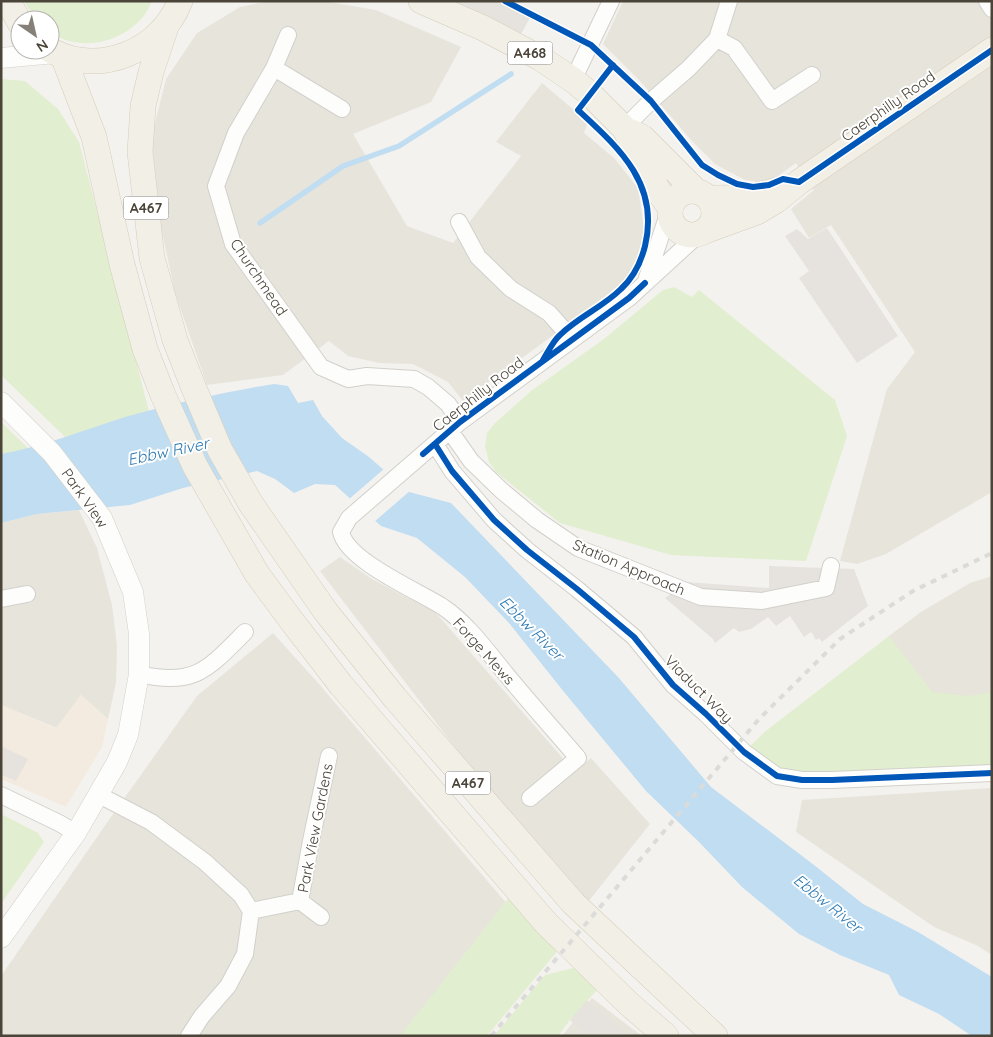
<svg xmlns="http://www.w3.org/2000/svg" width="993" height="1037" font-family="Quicksand,sans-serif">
<rect width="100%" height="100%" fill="#f4f2ee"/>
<path fill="#e7e4dc" d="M269,1H323L376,10L461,47L431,102L353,134L407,226L453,243L521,156L496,142L542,83L588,122L584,133L614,158L638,188L644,228L641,259L626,282L463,401L448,382L413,364L379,363L348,356L329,341L283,375L207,385L175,293L152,184V135L166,79L197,33L240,7Z
M623,1H992V492L886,554L857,564L840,561L887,389L915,352L831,225L809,238L791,209L814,190L796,163L768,183L745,180L715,164L692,141L641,82L603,44Z
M79,510L97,548L112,605L117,646L116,683L108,719L81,695L57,728L1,705V523L37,514Z
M340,557L372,579L436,613L574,771L591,758L650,824L588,902L480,780L320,571Z
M992,576V696L958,702L920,693L879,650L889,636L921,612L970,583Z
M273,633L319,684L514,912L431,1036H1V976L113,814L197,696Z
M992,788V955L976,945L934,927L796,832L802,800Z
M592,998L642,1036H562Z"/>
<path fill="#f3ebdf" d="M81,695L108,719L102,747L66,807L1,779V705L56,728Z"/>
<path fill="#e1eecf" d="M24,1H152C149,7 146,14 142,18C119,44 79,52 50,32V20H36Z
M1,79L25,81L58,109L79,142L149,411L65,437L1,375Z
M674,287L692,297L699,290L835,400L847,436L806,561L671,555L560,523L496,472L489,462L485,446L487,433L495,423L531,391L604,339L663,290Z
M1,422L29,449L1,454Z
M889,636L932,692L968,696L992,692V773L802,780L744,752L767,730Z
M1,814L38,833L44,842L1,904Z
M511,895L559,949L487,1036H400Z
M573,968L598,989L570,1020L558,1036H494L545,975Z"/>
<path fill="#e6e3df" d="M436,1H505L532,14L520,36Z
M827,228L898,336L857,363L799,278L809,271L785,236L797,229L808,239Z
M769,566L854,569L868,606L822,642L819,638L816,640L811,632L804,637L790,616L776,626L768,617L751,629L739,632L734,628L715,643L713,639L665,598L687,582L769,588Z
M1,746L28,759L16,781L1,775Z
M587,1000L626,1034L625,1036H587L570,1020Z"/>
<path fill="#c0ddf1" d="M274,384L288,386L298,403L313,400L322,416L342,438L369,457L409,492L451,503L618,677L711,787L814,865L863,904L918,932L992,977V1036H972L939,1014L899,995L889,975L840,955L799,934L742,887L699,842L646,791L564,692L509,623L465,577L417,538L381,526L335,485L315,484L294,493L275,479L257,471L183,488L130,505L37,514L1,523V454C44,446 84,430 125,417C174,403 224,392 274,384Z"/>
<path fill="#f4f2ee" d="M385,468L411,490L374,522L348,500Z"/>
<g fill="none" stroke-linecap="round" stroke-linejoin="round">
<path stroke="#c0ddf1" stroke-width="5.5" d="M260,223L343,166L399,146L511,74"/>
<defs>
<path id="minor" d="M987,1L992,9
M288,35L274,68L236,133L216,186L233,244L321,367L348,379L367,376L414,379L428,387L448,404L460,422
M717,39L734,48L772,101L812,75
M274,68L342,109
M573,80L611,1
M624,128L651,101L688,69L717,39L729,1
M459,222L478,257L511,289L549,313L564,330L571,340
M646,281L670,208
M450,431L471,461L501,490L537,520L578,548L701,597L762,601L826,588L831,566
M435,444L452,471L494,520L527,550L577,589L634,637L673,685L706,714L744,752L777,776L802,780H832L992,773
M1,599L27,594
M139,674C195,687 208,669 245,632
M1,795L59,823L76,833
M99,795L151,822L205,862L241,895L251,911L245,954L228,986L202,1016L189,1036
M530,798L578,758C554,730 529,702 506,674C487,651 468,624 443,607C418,591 347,561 341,532L349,518L460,422L629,298L699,234
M300,901L311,841L329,756
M251,911L300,901L321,917"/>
<path id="tertiary" d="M1,58L55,53
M1,402L52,453L102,518L133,592L139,634V674L128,735L117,762L76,833L1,938"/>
<path id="primary" d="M8,1L20,23
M421,1L483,28L540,58L573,80L590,94L624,128L659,192L670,208
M166,27L151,72L143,106L140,152L152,258L175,340L193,386L220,450L251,504L326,612L395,698L573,903L715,1036
M52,51C100,77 162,50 180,1
M63,56L94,137L122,264L145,349L163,395L195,466L257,574L291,620L341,685L546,923L629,1004L666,1036
M631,132L642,137L696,191
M670 213a22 22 0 1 1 44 0a22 22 0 1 1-44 0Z
M708,198C734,198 758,197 783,188
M705,231L757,212L777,200L799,182L992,50"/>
</defs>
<use href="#minor" stroke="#d2d0cb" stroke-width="18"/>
<use href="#tertiary" stroke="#d2d0cb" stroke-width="21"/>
<use href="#primary" stroke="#d6cebb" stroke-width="26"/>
<use href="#minor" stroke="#fdfdfc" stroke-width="16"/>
<use href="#tertiary" stroke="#fdfdfc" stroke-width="20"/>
<use href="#primary" stroke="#f2efe6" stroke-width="25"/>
<path stroke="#dbdbda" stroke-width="4" stroke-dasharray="6 6" stroke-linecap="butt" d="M491,1036L759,719L840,639L913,591L992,553"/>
<defs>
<path id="cycleway" d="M505,1L591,45L651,101L702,165L718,175L737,184L753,187L769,185L783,179L799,182L992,50
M543,360C548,352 553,341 560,335C578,317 603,307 621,289C634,277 641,262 645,246C660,184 619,148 578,110L613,65
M435,444L452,471L494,520L527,550L577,589L634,637L673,685L706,714L744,752L777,776L802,780H832L992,773
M423,454L460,422L629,298L645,283"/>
</defs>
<use href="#cycleway" stroke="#fff" stroke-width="9"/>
<use href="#cycleway" stroke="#0057b8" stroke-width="6"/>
</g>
<g text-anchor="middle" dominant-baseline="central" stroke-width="4" stroke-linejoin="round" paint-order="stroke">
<g fill="#fff" stroke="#817c74" stroke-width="1">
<rect x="507.5" y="41.5" width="45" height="23" rx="4"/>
<rect x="123.5" y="196.5" width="45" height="23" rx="4"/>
<rect x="445.5" y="771.5" width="45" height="23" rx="4"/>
</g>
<g font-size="14" font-weight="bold" fill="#4b4439">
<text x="530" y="53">A468</text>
<text x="146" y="208">A467</text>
<text x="468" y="783">A467</text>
</g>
<g font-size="15" fill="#4b4439" stroke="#fff">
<text transform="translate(888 106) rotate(-35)">Caerphilly Road</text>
<text transform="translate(259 277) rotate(56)">Churchmead</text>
<text transform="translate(478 394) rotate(-38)">Caerphilly Road</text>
<text transform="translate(85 498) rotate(55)">Park View</text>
<text transform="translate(629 567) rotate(23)">Station Approach</text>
<text transform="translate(484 651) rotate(48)">Forge Mews</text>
<text transform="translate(699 689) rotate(45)">Viaduct Way</text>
<text transform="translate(315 828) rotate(-79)">Park View Gardens</text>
</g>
<g font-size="16" font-style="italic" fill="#2e7ab2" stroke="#fff">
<text transform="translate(168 451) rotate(-12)">Ebbw River</text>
<text transform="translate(532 628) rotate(45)">Ebbw River</text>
<text transform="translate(828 903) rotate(39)">Ebbw River</text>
</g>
</g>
<rect width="993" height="1037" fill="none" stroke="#4b4439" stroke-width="5"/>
<g transform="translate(35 35) rotate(146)"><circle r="24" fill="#ffffff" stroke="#b7b4b0"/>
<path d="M0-4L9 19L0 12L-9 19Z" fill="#868178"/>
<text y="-8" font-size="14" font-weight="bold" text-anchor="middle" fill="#4b4439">N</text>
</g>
</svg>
